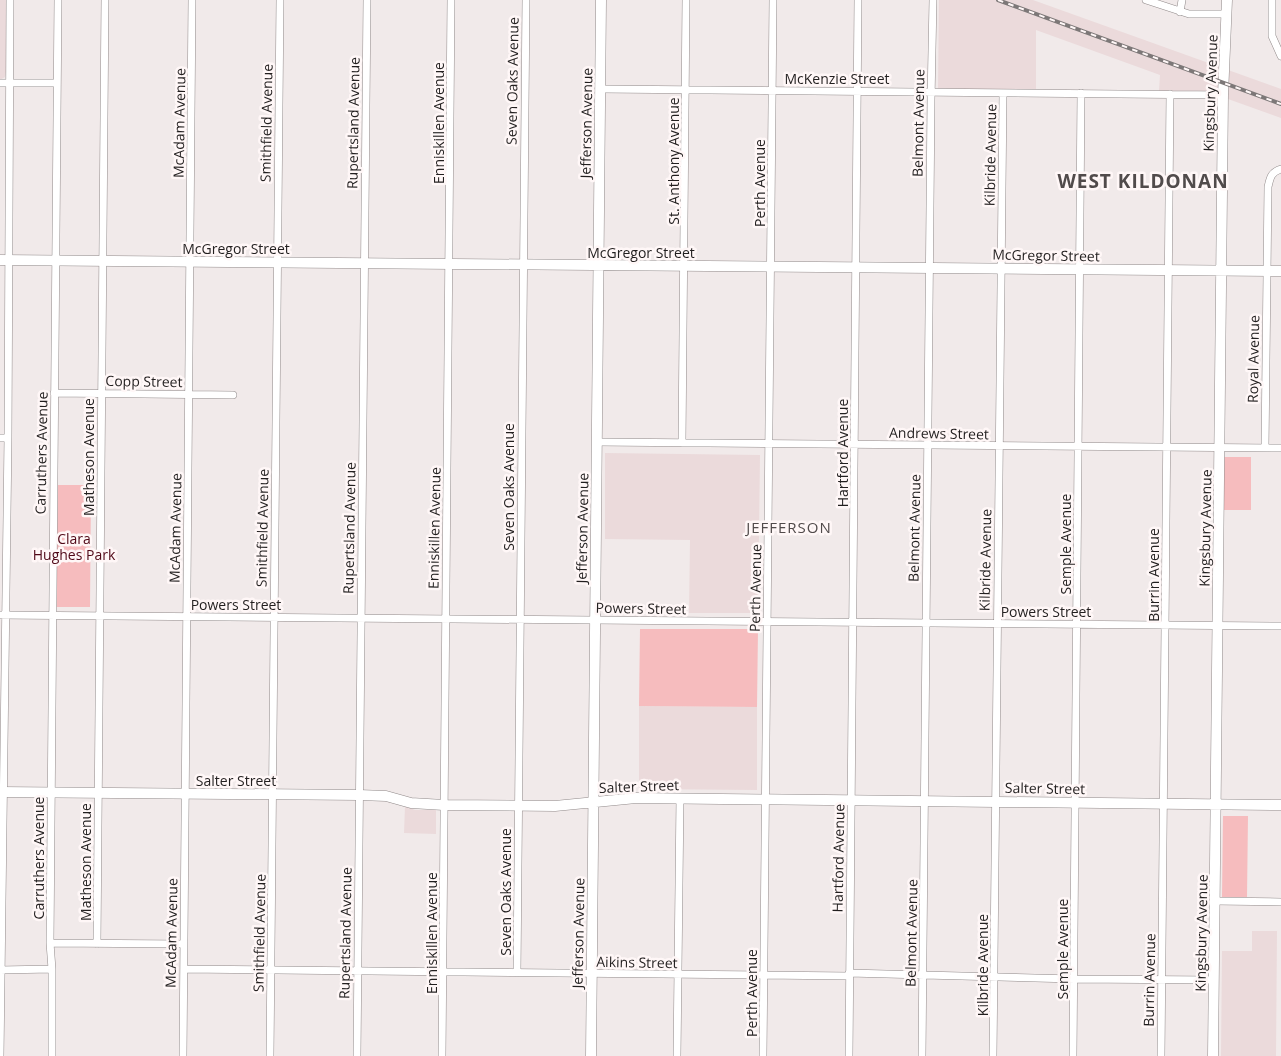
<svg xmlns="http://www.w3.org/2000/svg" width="1281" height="1056" font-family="'Open Sans',sans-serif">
<rect width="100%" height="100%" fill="#f1eaea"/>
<path fill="#ebdadb" d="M0,0H7L6,72L5,77L0,80Z
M939,0H1033L1281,89V118L1228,99L1218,92L1159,91L1160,75L1036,30V89H938Z
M605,453L760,455L758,613H689L690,540L605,539Z
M639,706L757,707V790L639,789Z
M405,806L415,810H436V834L404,833Z
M1252,931H1277L1276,1056H1221L1222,951H1252Z"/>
<path fill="#f6bcbe" d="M1222,457H1251V510H1222Z
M58,485H91L90,607H56Z
M640,629H758L757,707L639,706Z
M1223,816H1248L1247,897H1222Z"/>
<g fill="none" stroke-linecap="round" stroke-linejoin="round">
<defs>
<path id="street" d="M1146,0L1189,14H1227
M1272,0V36L1281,56
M1180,12L1182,0
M0,83H57
M601,89L1223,95
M54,393L233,395
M0,438H8
M597,442L1281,448
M682,443L686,0
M1265,448L1268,187C1270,178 1271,172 1281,169
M0,615L1281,626
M1215,901L1281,902
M50,943L184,944
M97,944L105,0
M184,969L849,976
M0,970L52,969
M517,973L526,0
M849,973L1074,979L1214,980
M0,1056L8,438L10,0
M52,1056V969L50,943L58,0
M183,1056L192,0
M270,1056L280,0
M357,1056L367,0
M442,1056L451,0
M677,1056L680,798
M763,1056L773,0
M849,1056L858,0
M922,1056L931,100L933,0
M993,1056L1003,93
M1073,1056L1081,93
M1161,1056L1170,94"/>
<path id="secondary" d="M0,260L1281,271
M0,792L359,795L386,796L411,803L444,805L555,806L636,798L1281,805
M591,1056L601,0
M1213,1056L1223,95L1227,0"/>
</defs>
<use href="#street" stroke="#918a8a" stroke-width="8"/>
<use href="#secondary" stroke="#918a8a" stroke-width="11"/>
<use href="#street" stroke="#fff" stroke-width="7"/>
<use href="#secondary" stroke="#fff" stroke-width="10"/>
<defs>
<path id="rail" d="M998,0L1281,104"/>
</defs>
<use href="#rail" stroke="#7d7878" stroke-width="4"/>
<use href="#rail" stroke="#fff7f7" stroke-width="2" stroke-dasharray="5.5" stroke-linecap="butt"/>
</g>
<g text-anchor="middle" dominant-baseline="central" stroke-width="5" stroke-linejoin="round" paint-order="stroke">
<g font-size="14" fill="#221f1f" stroke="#fff7f7">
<text x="837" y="78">McKenzie Street</text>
<text transform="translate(512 81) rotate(-89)">Seven Oaks Avenue</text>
<text transform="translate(1210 93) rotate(-88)">Kingsbury Avenue</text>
<text transform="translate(179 123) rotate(-89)">McAdam Avenue</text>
<text transform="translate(266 123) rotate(-89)">Smithfield Avenue</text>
<text transform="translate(353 123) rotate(-89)">Rupertsland Avenue</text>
<text transform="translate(438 123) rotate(-90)">Enniskillen Avenue</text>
<text transform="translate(586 123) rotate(-89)">Jefferson Avenue</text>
<text transform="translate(918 123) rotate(-89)">Belmont Avenue</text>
<text transform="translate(990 155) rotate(-89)">Kilbride Avenue</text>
<text transform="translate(673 161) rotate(-90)">St. Anthony Avenue</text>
<text transform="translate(759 183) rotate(-90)">Perth Avenue</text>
<text x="236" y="248">McGregor Street</text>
<text x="641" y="252">McGregor Street</text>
<text transform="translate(1046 255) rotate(1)">McGregor Street</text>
<text transform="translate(1253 359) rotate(-89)">Royal Avenue</text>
<text transform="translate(144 381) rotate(1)">Copp Street</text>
<text transform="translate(939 433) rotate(1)">Andrews Street</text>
<text transform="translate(41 453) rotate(-89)">Carruthers Avenue</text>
<text transform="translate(842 453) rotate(-90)">Hartford Avenue</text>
<text transform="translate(88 457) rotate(-90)">Matheson Avenue</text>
<text transform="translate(508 487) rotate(-90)">Seven Oaks Avenue</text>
<text transform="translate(175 528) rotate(-89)">McAdam Avenue</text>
<text transform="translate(262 528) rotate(-89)">Smithfield Avenue</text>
<text transform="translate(349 528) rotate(-89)">Rupertsland Avenue</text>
<text transform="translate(434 528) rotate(-89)">Enniskillen Avenue</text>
<text transform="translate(582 528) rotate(-89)">Jefferson Avenue</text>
<text transform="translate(914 528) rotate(-89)">Belmont Avenue</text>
<text transform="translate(1205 528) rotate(-89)">Kingsbury Avenue</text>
<text transform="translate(1065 544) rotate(-90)">Semple Avenue</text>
<text transform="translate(985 560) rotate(-89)">Kilbride Avenue</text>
<text transform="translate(1153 575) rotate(-90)">Burrin Avenue</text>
<text transform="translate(755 588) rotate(-89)">Perth Avenue</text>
<text x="236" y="604">Powers Street</text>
<text transform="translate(641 608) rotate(1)">Powers Street</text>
<text x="1046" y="611">Powers Street</text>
<text x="236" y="780">Salter Street</text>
<text transform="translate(639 786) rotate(-2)">Salter Street</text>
<text transform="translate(1045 788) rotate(1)">Salter Street</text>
<text transform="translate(38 858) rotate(-90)">Carruthers Avenue</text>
<text transform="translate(838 858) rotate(-89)">Hartford Avenue</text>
<text transform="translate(85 862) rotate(-90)">Matheson Avenue</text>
<text transform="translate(505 892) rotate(-90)">Seven Oaks Avenue</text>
<text transform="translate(171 933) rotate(-89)">McAdam Avenue</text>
<text transform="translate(259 933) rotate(-89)">Smithfield Avenue</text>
<text transform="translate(345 933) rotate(-89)">Rupertsland Avenue</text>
<text transform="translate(431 933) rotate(-90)">Enniskillen Avenue</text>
<text transform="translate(578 933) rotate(-89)">Jefferson Avenue</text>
<text transform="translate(911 933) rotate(-89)">Belmont Avenue</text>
<text transform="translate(1201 933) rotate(-89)">Kingsbury Avenue</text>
<text transform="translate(1062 949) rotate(-90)">Semple Avenue</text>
<text transform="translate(637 962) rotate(1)">Aikins Street</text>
<text transform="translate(982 965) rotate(-90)">Kilbride Avenue</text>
<text transform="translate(1149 980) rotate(-89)">Burrin Avenue</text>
<text transform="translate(751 993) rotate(-90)">Perth Avenue</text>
</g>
<g font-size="14" fill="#500817" stroke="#fff7f7">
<text x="74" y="538">Clara<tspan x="74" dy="16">Hughes Park</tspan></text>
</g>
<g font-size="15" letter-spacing="1" fill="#514b4b" stroke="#fff7f7">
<text x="789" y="527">JEFFERSON</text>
</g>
<g font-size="19" font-weight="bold" letter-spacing="1" fill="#514b4b" stroke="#fff7f7">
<text x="1143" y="181">WEST KILDONAN</text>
</g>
</g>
</svg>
